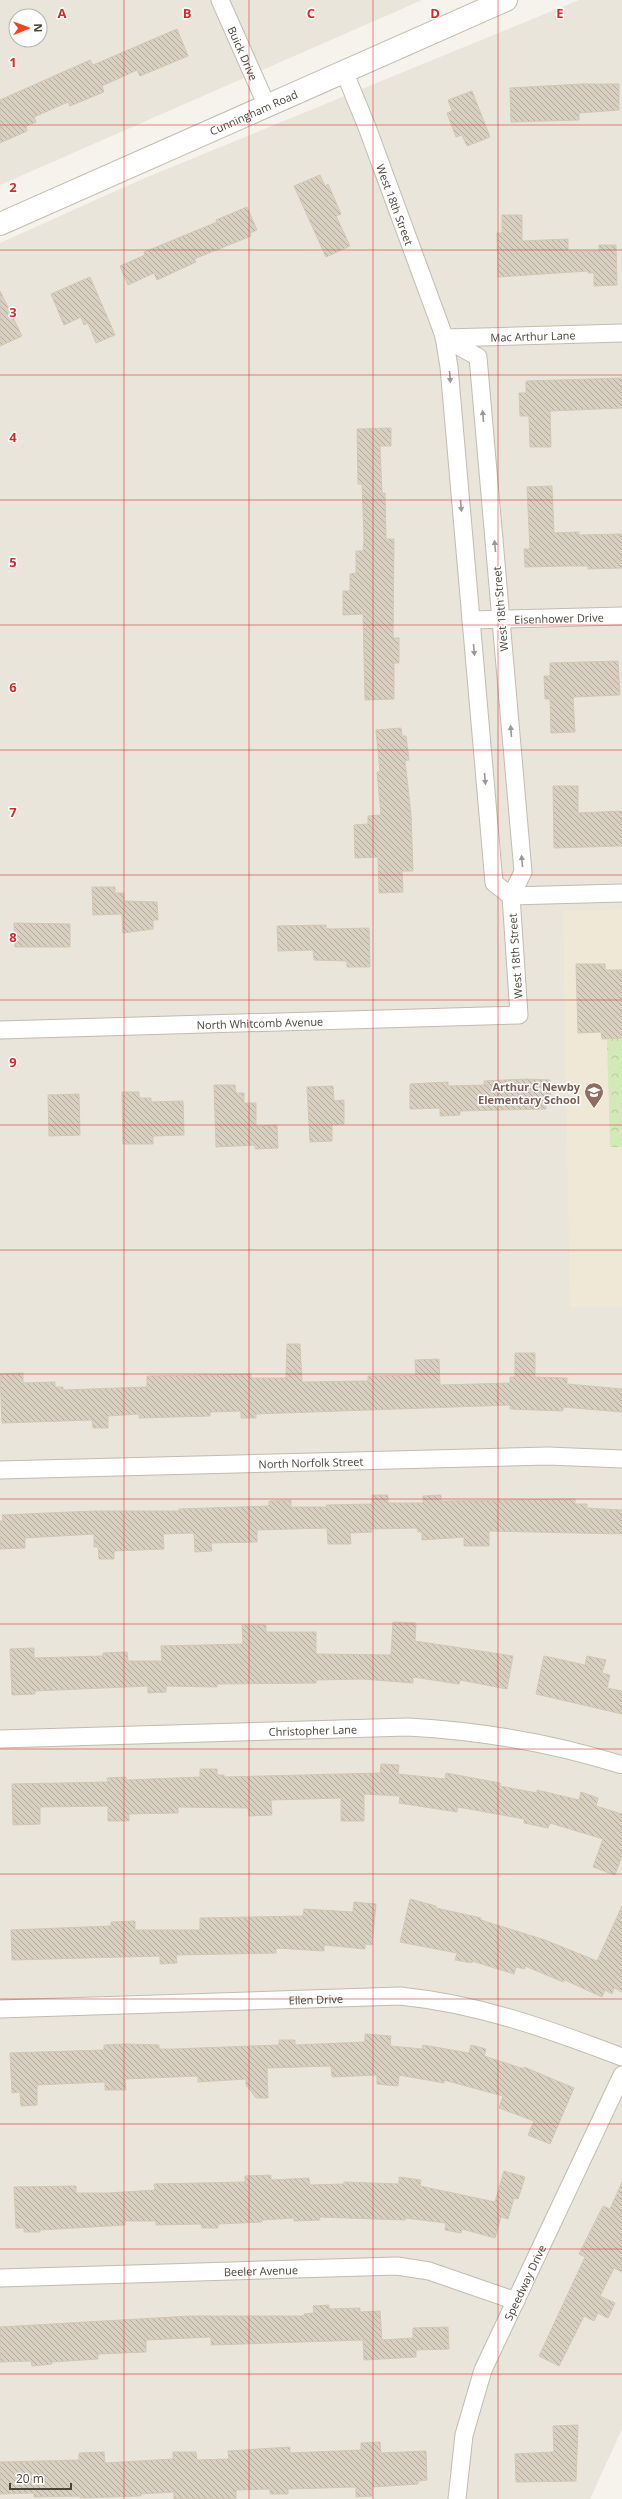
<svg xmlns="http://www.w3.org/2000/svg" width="622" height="2499" font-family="'Open Sans',sans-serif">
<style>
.residential{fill:#eae5da;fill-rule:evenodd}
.education{fill:#efe8d6}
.park{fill:url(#park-crowns)}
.building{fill:url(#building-back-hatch);stroke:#d3c7b4}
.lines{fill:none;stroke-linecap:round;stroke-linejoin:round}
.minor-casing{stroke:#c2bbae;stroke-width:19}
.tertiary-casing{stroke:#c2bbae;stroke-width:24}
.minor{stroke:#fff;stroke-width:17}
.tertiary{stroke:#fff;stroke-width:22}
.oneway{fill:#9c9892}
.grid{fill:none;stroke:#d62828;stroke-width:1;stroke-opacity:0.55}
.labels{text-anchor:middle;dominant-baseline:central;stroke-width:3;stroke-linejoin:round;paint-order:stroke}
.street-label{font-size:11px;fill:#4b4439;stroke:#fff}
.education-label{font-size:11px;font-weight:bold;fill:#785e54;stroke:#fff;text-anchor:end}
.grid-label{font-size:13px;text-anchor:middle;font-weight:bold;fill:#d62828;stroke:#fff;stroke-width:3;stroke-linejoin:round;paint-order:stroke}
</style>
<defs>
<pattern id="park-crowns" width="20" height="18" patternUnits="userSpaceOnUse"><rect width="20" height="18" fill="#d2eab5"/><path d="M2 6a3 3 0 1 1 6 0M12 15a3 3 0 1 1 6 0" fill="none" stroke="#b6ca9c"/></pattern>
<pattern id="building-back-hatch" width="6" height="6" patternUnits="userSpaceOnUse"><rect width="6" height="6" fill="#d8cfc1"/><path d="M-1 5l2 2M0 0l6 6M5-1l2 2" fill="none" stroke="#b1aa9e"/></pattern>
</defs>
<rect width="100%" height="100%" fill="#f6f3ec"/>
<!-- residential -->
<g class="residential">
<path d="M0,0h422l-422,185zM16,16h24v24h-24z"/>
<path d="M579,0h43v2429l-32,70h-590v-2256l140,-63z"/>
</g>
<!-- education -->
<path class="education" d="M622,910v396l-52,1 -7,-396z"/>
<!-- park -->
<path class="park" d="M622,1038v109h-12l-3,-108z"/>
<!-- building -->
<g class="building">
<path d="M177,29l11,27 -48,20 -3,-6 -35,16 2,6 -34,14 -2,-4 -34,15 2,5 -10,4 1,5 -27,12v-43l90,-40 3,5z"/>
<path d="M581,84h38v26l-40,3v7l-68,2 -1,-34z"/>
<path d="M472,91l18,46 -23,9 -5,-11 -6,2 -9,-24 5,-2 -4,-11z"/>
<path d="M320,175l5,11 3,-2 13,30 -5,2 14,30 -24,11 -32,-71z"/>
<path d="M247,207l10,23 -7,3 1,3 -57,23 2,3 -39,18 -3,-7 -26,12 -8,-19 25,-11 -1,-3 73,-30 -1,-2z"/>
<path d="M502,215h20v26l46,-2v12h31v-6h17l1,40 -23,1v-13h-6v-2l-90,6 -1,-44h5z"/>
<path d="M90,277l25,58 -19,8 -8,-20 -4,2 -3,-8 -17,8 -13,-31z"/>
<path d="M0,291l22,45 -22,10z"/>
<path d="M622,378v30l-72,3 1,36h-21l-1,-31h-9l-1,-23h7v-12z"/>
<path d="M391,428v18h-11l2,47h3l1,46h8l-1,99h6v25h-5v36l-29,1 -2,-86 -20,1v-24h7v-17l6,-1v-22h7l1,-12 -2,-55h-4l-1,-55z"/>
<path d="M552,486l2,47 25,-1v3l43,-1v34l-34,1v-3h-22l-41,1 -1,-18h6l-3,-62z"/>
<path d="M618,661l2,34 -47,2 2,35 -24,1 -1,-34h-5l-1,-23h6v-13z"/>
<path d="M401,728l1,8h4l3,24 -4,1 6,53 2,57h-11l1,21 -24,1 -1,-36 -23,1 -1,-33 14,-1v-8l13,-1 -4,-43h3l-4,-42z"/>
<path d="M553,786h25v27l44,-2v35l-68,2z"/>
<path d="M92,887h23v6h9v8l33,1 1,18h-5v9l-30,4 -1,-19 -29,1z"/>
<path d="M14,923l56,1v23h-55z"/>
<path d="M326,925v3l4,1 39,-1 1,39h-23v-6l-33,-1 -1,-10 -35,1 -1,-25z"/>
<path d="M576,964h29v6h17v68l-20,1 -1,-7 -23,1z"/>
<path d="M526,1079l24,1 1,24h-5v5l-86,2v4l-20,1v-8l-30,1v-25l38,-2v4l36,-1v-4z"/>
<path d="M214,1085h21l1,8h8v10h12v23l21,-1 1,23 -23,1v-4l-39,2z"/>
<path d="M333,1086l1,15 10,-1v24l-12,1v16l-22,1 -3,-55z"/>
<path d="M122,1092h17v6h12v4l32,-1 1,34 -31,1v8h-30z"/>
<path d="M79,1094l1,41 -31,1 -1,-41z"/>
<path d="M287,1344h13l2,38 66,-1v-5l48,-1 -1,-15 24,-1 1,26 70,-2v-6h5v-24h20v24l32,1v6l55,5v23l-59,-5v4l-53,-2v-4l-254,9v4h-15v-7l-31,1v4l-71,2v-4l-31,2v12h-15l-1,-8 -90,3 -2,-49 23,-1v10l32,-1v5h8v3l84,-3v-11l104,-2v4h35z"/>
<path d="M372,1495h16v8h35v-7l18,-1v6l134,-2v5h12v4l35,2v24l-133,-3v15h-25v-9l-42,3v-8h-4l-1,-4 -46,1 1,3 -22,1 1,11h-23l-1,-16 -70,2v12l-46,1 1,8 -17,1 -1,-19 -31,1 1,15 -50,2v8h-15l-1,-12h-4v-13l-69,4v10l-25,1v-28h3l-1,-6 91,-4h86v-2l90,-3v-5l22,-1v7h36l-1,-2 46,-1z"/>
<path d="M393,1622l23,1 -1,18 98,15 -6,33 -47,-9 -1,4 -46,-7v6l-50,-4 -47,1v3l-99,1v3l-51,-1v6l-18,1v-7l-113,5v3l-23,1 -2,-46 24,-1v10l69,-2v-3l24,-1 1,9h34l-1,-15 82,-2 -1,-19h24v7h50v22l75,1z"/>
<path d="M544,1656l41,9 2,-9 19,4 -4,13 8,2 -3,13 15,3v23l-86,-20z"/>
<path d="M381,1764l18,1 -1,9 47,5 1,-6 54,10v3l37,7v-3l42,10 2,-8 17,6 -2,8 26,8v42l-7,19 -22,-8 10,-28 -53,-16 -2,5 -24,-5v-4l-66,-12 -1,5 -58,-9 1,-7 -36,-2v27h-23v-23l-70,2 1,15 -23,1 -1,-8 -70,-1v6l-49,1v7h-21v-15l-68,1v17l-27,1 -1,-41 96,-2 -1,-4 19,-1v3l74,-3v-8h17v6h7v2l156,-4z"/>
<path d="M410,1899l26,7v2l45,10v2l64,20 52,21 25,-55v86l-8,-4 -2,6 -7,-4 -3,7 -37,-17 -2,2 -38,-16v3l-9,-2 -2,7 -42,-13v2l-17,-3 2,-7 -57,-11z"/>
<path d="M354,1902l22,2 -4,41 -7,-1v5l-41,-4v6l-48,-3v5l-100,2 1,8 -17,1v-8l-148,4 -1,-30 100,-4v-4l24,-1v9h65v-12l103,-2 1,-7 49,3z"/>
<path d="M365,2034l26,2 -1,10 32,3 1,-4 46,8 2,-8 15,4 -2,7 40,13v-2l50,21 -24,56 -22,-9 6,-14 -35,-13 4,-12 -59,-16v3l-45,-8 -1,11 -21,-2v-9l-45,2 -1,-11 -64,2 1,30h-12l-10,-13v-6l-48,3v-6l-73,3 1,11h-21v-8l-68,3v20l-16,1 -1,-14 -8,1 -2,-40 94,-3v-5l21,-1 34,1v4h14l106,-4v-5h16v5l70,-3z"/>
<path d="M504,2171l21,6 -7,22 -4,-1 -6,21 -7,-2 -6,21 -33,-9 -1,4 -16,-3 1,-7 -41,-5v2l-86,-3 1,3 -26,1v-3l-32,2v2l-44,2v4h-16l-1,-4 -45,1v-4h-31v4l-85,5v2h-16v-4h-8l-2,-41 62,-1v7h32l47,-3 -1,-6 91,-2v-6l26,-1v5l38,-2 1,7 34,-1v-2l55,2v-7l22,3 -1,6 75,16z"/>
<path d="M622,2182v90l-8,-4 -14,28 15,7 -7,15 -10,-5 -4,8 -10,-5 -25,50 -20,-10 46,-99 -6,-3 24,-48 7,3z"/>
<path d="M329,2305v4l31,-1v4l20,-1 2,29 31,-2v-10l35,-1 1,22 -33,1v7l-52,3 -1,-20 -152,5v-8l-65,3v12l-48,2v5l-46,3v2l-20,2 -1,-5 -31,1v-35l190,-11h114v-2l10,-1 -1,-7z"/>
<path d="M578,2425l-2,56 -60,1 -1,-28 39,-2 -1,-26z"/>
<path d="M380,2442l1,11 45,-2 1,29 -9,1v3l-46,3v9l-16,1v-10l-68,2v5h-18v-5l-34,1v9h-62v-7l-33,2v2l-61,2v-2l-46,1v-4l-34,1v-32l79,-2v-7l25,-1 1,11 68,-4v-7h23l1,8 32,-1 -1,-8 62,-4v6l71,-3v-7z"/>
</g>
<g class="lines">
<defs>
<g id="minor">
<path id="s1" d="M220,0l47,106"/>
<path id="s2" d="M344,71l23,56 77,209 5,31 45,516 17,13"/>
<path id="s3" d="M445,338l177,-5"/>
<path id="s4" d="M471,620l151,-4"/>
<path d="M511,896l111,-3"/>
<path id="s5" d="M0,1030l519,-15 -8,-119 12,-24 -45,-515 -34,-19"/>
<path id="s6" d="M0,1470l548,-14 74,3"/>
<path id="s7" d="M0,1739l408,-12c73,4 144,16 214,38"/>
<path id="s8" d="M0,2009l400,-13c79,8 148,33 222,61"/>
<path id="s9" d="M0,2278l397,-12 32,5 87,30"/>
<path id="s10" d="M457,2499l7,-64 19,-65 139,-295"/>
</g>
<g id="tertiary">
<path id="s11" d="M0,224l506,-224"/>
</g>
</defs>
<!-- minor casing -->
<use href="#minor" class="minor-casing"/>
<!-- tertiary casing -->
<use href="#tertiary" class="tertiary-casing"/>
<!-- minor -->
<use href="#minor" class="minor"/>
<!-- tertiary -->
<use href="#tertiary" class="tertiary"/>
</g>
<!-- one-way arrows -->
<defs><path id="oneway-solid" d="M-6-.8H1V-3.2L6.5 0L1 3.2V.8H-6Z"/></defs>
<g class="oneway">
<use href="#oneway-solid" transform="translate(450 377) rotate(85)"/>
<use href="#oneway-solid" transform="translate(483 416) rotate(-95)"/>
<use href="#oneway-solid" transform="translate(461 506) rotate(85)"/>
<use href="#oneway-solid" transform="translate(495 546) rotate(-95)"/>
<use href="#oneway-solid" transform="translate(474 650) rotate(85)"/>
<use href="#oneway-solid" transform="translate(511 731) rotate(-95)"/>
<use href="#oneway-solid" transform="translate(485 779) rotate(85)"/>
<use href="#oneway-solid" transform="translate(522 861) rotate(-95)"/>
</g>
<!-- grid -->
<path class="grid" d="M124,0v2499M249,0v2499M373,0v2499M498,0v2499M0,125h622M0,250h622M0,375h622M0,500h622M0,625h622M0,750h622M0,875h622M0,1000h622M0,1125h622M0,1250h622M0,1374h622M0,1499h622M0,1624h622M0,1749h622M0,1874h622M0,1999h622M0,2124h622M0,2249h622M0,2374h622"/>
<!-- icons -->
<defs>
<symbol id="school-pin" viewBox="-11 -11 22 30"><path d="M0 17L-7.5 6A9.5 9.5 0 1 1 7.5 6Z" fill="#8d6e63" stroke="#fff"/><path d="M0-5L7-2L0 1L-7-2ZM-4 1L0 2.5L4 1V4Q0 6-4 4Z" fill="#fff"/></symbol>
</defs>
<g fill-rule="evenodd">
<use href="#school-pin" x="583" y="1081" width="22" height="30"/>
</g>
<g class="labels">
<!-- street labels -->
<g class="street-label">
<text stroke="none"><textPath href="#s1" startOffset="58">Buick Drive</textPath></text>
<text stroke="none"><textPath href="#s11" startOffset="277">Cunningham Road</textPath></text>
<text stroke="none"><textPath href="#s2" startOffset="143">West 18th Street</textPath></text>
<text stroke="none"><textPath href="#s3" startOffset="88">Mac Arthur Lane</textPath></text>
<text transform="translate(500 609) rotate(-95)">West 18th Street</text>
<text stroke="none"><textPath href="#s4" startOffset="88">Eisenhower Drive</textPath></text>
<text transform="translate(515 956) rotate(-94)">West 18th Street</text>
<text stroke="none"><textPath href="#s5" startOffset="260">North Whitcomb Avenue</textPath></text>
<text stroke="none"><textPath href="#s6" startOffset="311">North Norfolk Street</textPath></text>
<text stroke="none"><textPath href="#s7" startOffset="313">Christopher Lane</textPath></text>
<text stroke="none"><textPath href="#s8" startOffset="316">Ellen Drive</textPath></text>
<text stroke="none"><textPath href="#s9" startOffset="261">Beeler Avenue</textPath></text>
<text stroke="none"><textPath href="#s10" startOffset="229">Speedway Drive</textPath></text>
</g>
<!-- education labels -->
<g class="education-label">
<text x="580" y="1086">Arthur C Newby<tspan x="580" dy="13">Elementary School</tspan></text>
</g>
</g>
<g class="grid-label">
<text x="62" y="18">A</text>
<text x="187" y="18">B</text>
<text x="311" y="18">C</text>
<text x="435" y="18">D</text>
<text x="560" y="18">E</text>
<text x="13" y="67">1</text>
<text x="13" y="192">2</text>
<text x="13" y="317">3</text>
<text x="13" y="442">4</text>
<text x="13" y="567">5</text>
<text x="13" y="692">6</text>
<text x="13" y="817">7</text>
<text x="13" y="942">8</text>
<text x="13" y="1067">9</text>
</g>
<!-- north arrow -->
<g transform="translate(28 28) rotate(89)"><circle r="19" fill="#ffffff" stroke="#b7b4b0"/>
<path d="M0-3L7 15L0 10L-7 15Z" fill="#fc3f1d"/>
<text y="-6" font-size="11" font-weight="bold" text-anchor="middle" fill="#4b4439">N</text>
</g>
<!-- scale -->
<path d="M10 2483v6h61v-6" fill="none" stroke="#4b4439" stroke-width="2"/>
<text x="16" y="2483" font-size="12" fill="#4b4439" stroke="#ffffff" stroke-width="3" paint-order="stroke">20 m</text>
</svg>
